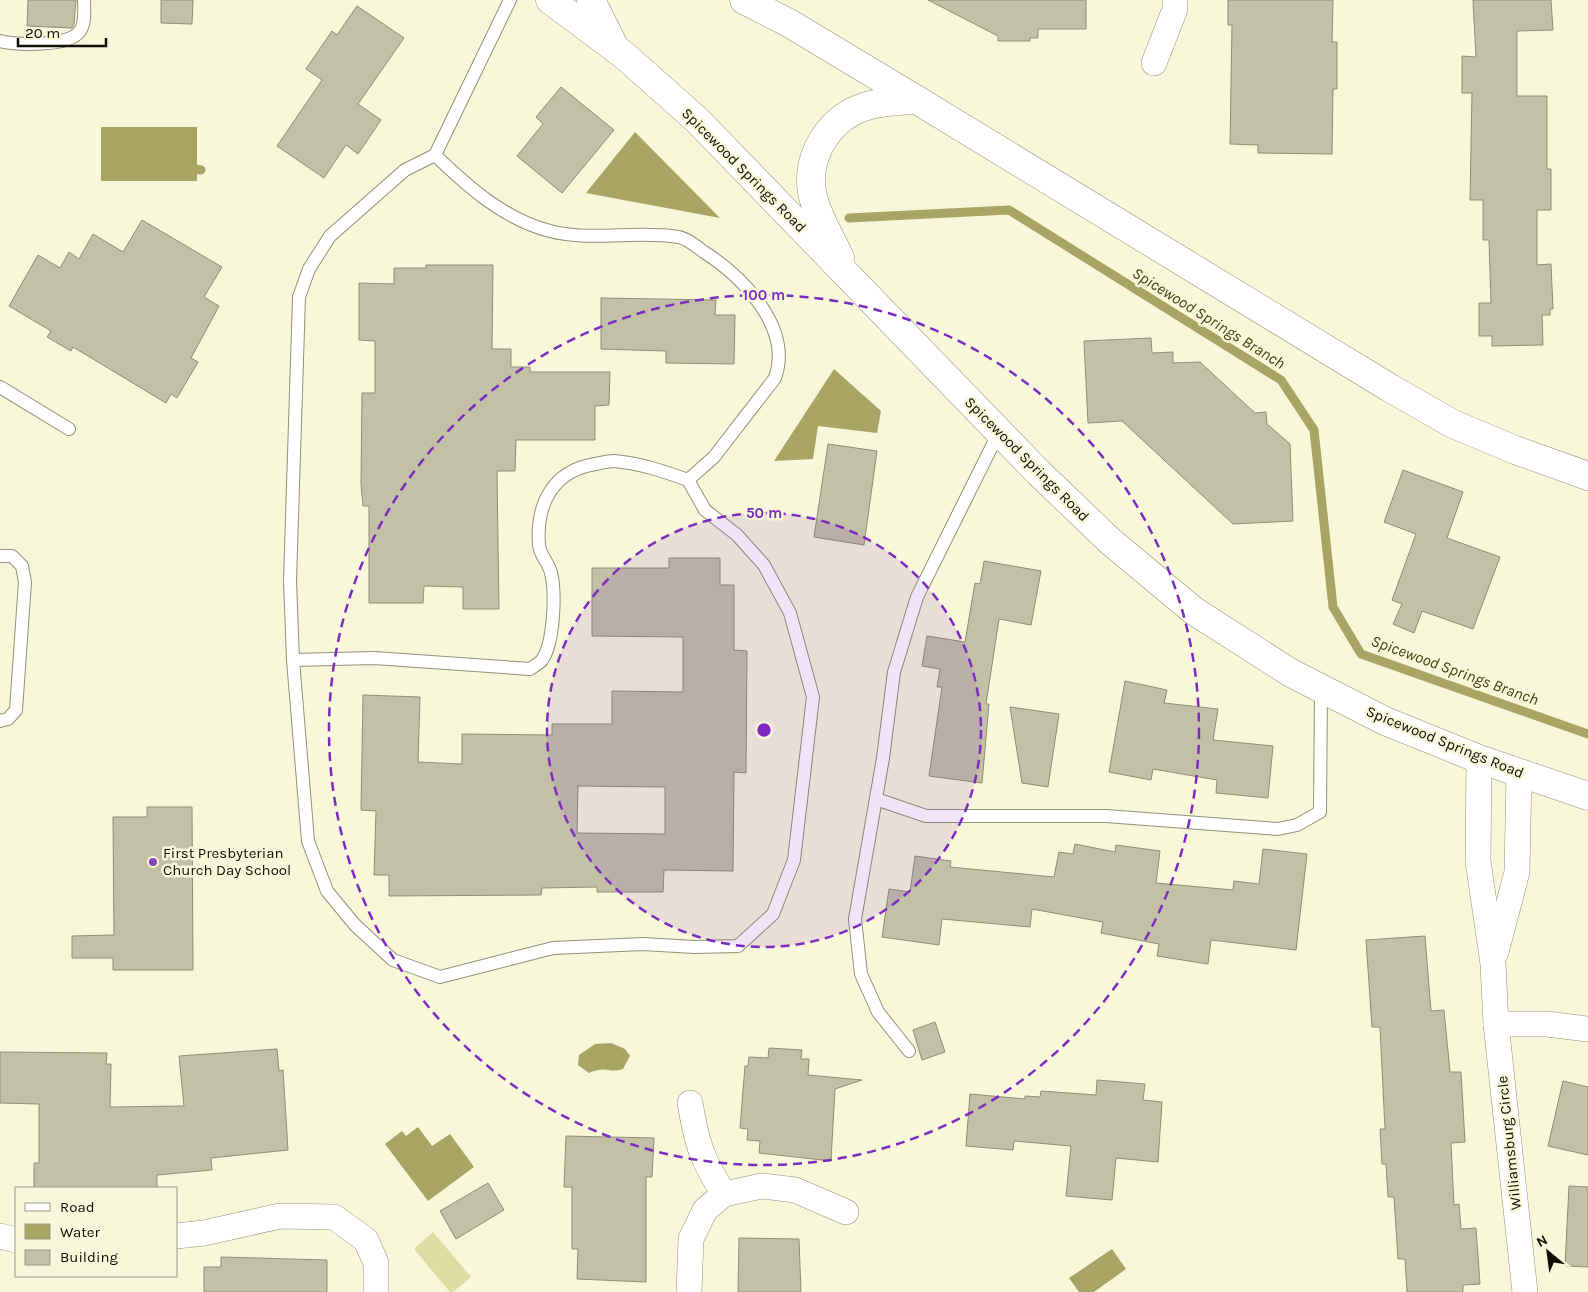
<svg xmlns="http://www.w3.org/2000/svg" width="1588" height="1292" font-family="Karla,sans-serif">
<style>
.green{fill:#dedca3}
.water{fill:#a7a464}
.lines{fill:none;stroke-linecap:round;stroke-linejoin:round}
.stream{stroke:#a7a464;stroke-width:9}
.building{fill:#c2c1a6;stroke:#8f8e74;fill-rule:evenodd}
.lane-casing{stroke:#929177;stroke-width:14}
.street-casing{stroke:#929177;stroke-width:26}
.secondary-casing{stroke:#929177;stroke-width:29}
.lane{stroke:#fff;stroke-width:12}
.street{stroke:#fff;stroke-width:25}
.secondary{stroke:#fff;stroke-width:28}
.ring{fill:none;stroke:#7b2cbf;stroke-width:2.5;stroke-dasharray:9 6}
.poi-dot{fill:#8244ba;stroke:#f8f7da;stroke-width:2}
.labels{text-anchor:middle;dominant-baseline:central;stroke-width:5;stroke-linejoin:round;paint-order:stroke}
.street-label{font-size:15px;fill:#0f0e05;stroke:#f8f7da}
.poi-label{font-size:15px;fill:#0f0e05;stroke:#f8f7da;text-anchor:start}
.water-label{font-size:16px;font-style:italic;fill:#45420f;stroke:#f8f7da}
.centre{fill:#7b2cbf;stroke:#f8f7da;stroke-width:2.5}
.ring-label{font-size:15px;text-anchor:middle;font-weight:bold;fill:#7b2cbf;stroke:#f8f7da;stroke-width:5;stroke-linejoin:round;paint-order:stroke}
</style>
<rect width="100%" height="100%" fill="#f8f7da"/>
<!-- green -->
<path class="green" d="M433,1232l38,45 -18,15h-3l-36,-43z"/>
<!-- water -->
<g class="water">
<rect x="101" y="127" width="96" height="54"/>
<path d="M635,132l85,86 -134,-25z"/>
<path d="M834,369l47,42 -4,22 -59,-7 -5,33 -39,2z"/>
<path d="M611,1043l14,6 5,7 -7,13c-15,5 -15,-4 -34,4l-11,-8 1,-10 16,-11z"/>
<path d="M418,1127l14,19 18,-12 24,33 -46,34 -43,-57 17,-13 4,5z"/>
<path d="M1112,1249l14,20 -32,23h-15l-10,-14z"/>
</g>
<g class="lines">
<!-- stream -->
<g class="stream">
<path d="M185,168l16,2"/>
<path d="M849,218l160,-8 272,170 33,50 19,177 28,47 227,80"/>
</g>
</g>
<!-- building -->
<g class="building">
<path d="M28,0h48l-2,24 -2,4 -45,-2z"/>
<path d="M161,0h32l-1,24 -31,-1z"/>
<path d="M928,0h158v29h-48v9h-8v3h-32v-5z"/>
<path d="M1228,0h105l-1,42h5v47h-4l-1,65 -74,-1v-8l-28,-1 2,-119h-4z"/>
<path d="M1473,0h78l2,30 -36,1v65h30v73h4v41h-14v55l14,-1 2,45h-3v6h-8l1,30 -51,1v-10h-13v-33h12l-2,-63h-6v-40h-13l2,-107h-10v-37l14,1z"/>
<path d="M357,6l47,32 -46,66 23,16 -23,34 -12,-9 -22,33 -47,-32 45,-66 -16,-11 26,-38 5,4z"/>
<path d="M561,87l53,43 -52,63 -45,-37 26,-32 -7,-7z"/>
<path d="M142,220l80,47 -18,30 15,9 -28,52 7,4 -21,36 -6,-4 -5,9 -93,-56 -2,4 -24,-14 4,-6 -42,-25 29,-51 22,13 9,-16 10,7 14,-25 30,18z"/>
<path d="M426,265h67l-1,84h19v18h19v5h80l-1,33 -14,1v34h-79l-1,31h-18l2,138h-36v-22l-39,-1 -1,17h-54v-97h-6l-2,-22 1,-91h13v-52l-16,-1v-57l35,1v-16h32z"/>
<path d="M601,298l115,2 -1,15h20l-1,49 -68,-1v-12l-65,-2z"/>
<path d="M1151,338l1,15 21,-1v11l27,-1 55,51 11,-1 1,12 23,20 3,77 -60,3 -111,-103 -34,2 -4,-82z"/>
<path d="M828,444l49,7 -13,94 -50,-8z"/>
<path d="M1403,470l60,22 -16,46 53,19 -27,72 -51,-18 -8,22 -21,-9 9,-20 -10,-4 24,-66 -32,-12z"/>
<path d="M669,558h51v27h14v65l13,1 -1,122 -12,-1 -1,99 -69,-1 -1,22h-66v-5l-55,1 -1,7 -152,1v-21h-15l2,-64 -15,-1 2,-115 57,2 -2,65 44,2v-30l90,1v-11h60v-33l71,1v-55l-91,-1v-68h77zM578,786l87,1v47l-88,-1z"/>
<path d="M984,561l57,10 -10,54 -32,-6 -13,85h3l-7,79 -53,-7 13,-89h-5l3,-18 -18,-3 5,-30 38,6 10,-59 5,1z"/>
<path d="M1125,681l42,9 -3,13 54,6 -5,31 60,6 -5,52 -52,-5 1,-13 -64,-11 -2,11 -42,-8z"/>
<path d="M1010,707l49,7 -11,73 -26,-4z"/>
<path d="M147,807h45l1,163h-80v-12h-41v-22l42,-1 -1,-118h34z"/>
<path d="M1075,844l40,8 1,-7 44,6 -4,32 77,7 1,-9 25,3 4,-35 44,5 -11,96 -85,-10 -3,24 -51,-8 2,-12 -58,-11 2,-11 -71,-13 -2,18 -88,-8 -3,26 -57,-8 7,-48 21,3 5,-36 36,5 -1,6 104,10 5,-25 14,2z"/>
<path d="M1425,936l6,75 13,-1 6,62h11l4,70 -14,1 3,62 5,-1 2,25 15,-1 4,56 -17,1v7h-56l-2,-33h-7l-4,-62h-6l-2,-33h-4l-2,-35h5l-5,-102h-8l-6,-87z"/>
<path d="M935,1022l10,30 -23,8 -9,-30z"/>
<path d="M769,1048l33,2 -1,9h8l-1,16 54,5 -27,9 -4,72 -72,-8 1,-12 -13,-1 1,-11 -8,-1 5,-62h3l1,-9 19,1z"/>
<path d="M277,1049l2,22 4,-1 5,80 -77,8 1,12 -55,5v13h-123v-25h5v-59l-39,-1v-51l107,1 -1,11h5l-1,43 74,-1 -5,-50z"/>
<path d="M1097,1080l48,4 -2,16 19,2 -4,60 -42,-4 -4,42 -46,-4 5,-50 -57,-5 -1,9 -47,-4 4,-52 55,5v-3l15,1 1,-6 55,4z"/>
<path d="M1563,1081l25,6v68l-40,-9z"/>
<path d="M566,1136l88,2 -2,39h-6v105l-69,-3 1,-30h-6v-62h-8z"/>
<path d="M488,1183l16,27 -48,29 -16,-28z"/>
<path d="M1569,1186l19,1v80l-23,-1z"/>
<path d="M739,1238l60,1 2,53h-63z"/>
<path d="M221,1257l106,3v32h-123v-25h17z"/>
</g>
<g class="lines">
<defs>
<g id="lane">
<path d="M0,41c17,4 69,6 80,-10 6,-9 4,-21 4,-31"/>
<path d="M435,155c32,31 70,65 115,76 42,11 86,-1 128,6 9,1 19,10 26,15 39,25 89,76 71,126l-61,79 -26,23c-25,-9 -49,-17 -74,-19 -7,0 -13,2 -19,3 -43,7 -59,41 -56,81 1,11 10,18 12,28 5,20 3,70 -9,87 -2,3 -8,6 -12,9l-156,-11 -81,2 -3,-79 9,-284 10,-28 21,-33 75,-66 30,-15 75,-155"/>
<path d="M0,387l69,42"/>
<path d="M0,556h12l10,10 3,16 -9,128 -8,9 -8,2"/>
<path d="M293,660l15,181 19,50 28,34 38,35 47,17 113,-29 90,-4 51,3 44,-1 35,-32 21,-54 19,-163 -23,-84 -26,-48 -27,-30 -32,-25 -17,-30"/>
<path d="M876,799l50,17h180l172,13 19,-4 23,-13 1,-124"/>
<path d="M909,1051l-31,-39 -17,-38 -6,-55 28,-161 11,-86 23,-75 82,-165"/>
</g>
<g id="street">
<path d="M1154,63l21,-54v-9"/>
<path d="M1479,759l-1,102 15,103 3,60 29,268"/>
<path d="M1496,952l21,-80 2,-100"/>
<path d="M1496,1024h51l41,5"/>
<path d="M690,1103c7,41 12,57 34,91"/>
<path d="M0,1236l16,4"/>
<path d="M176,1236l28,-3 76,-17 54,1 32,23 10,23v29"/>
<path d="M689,1292l2,-53 14,-29 19,-16 38,-8 33,4 51,22"/>
</g>
<g id="secondary">
<path d="M550,0l75,56 72,64 342,353 71,68 84,70 97,62 94,48 94,38 109,37"/>
<path d="M591,0l22,44"/>
<path d="M744,0l45,23 128,77 473,288 63,36 62,26 73,26"/>
<path d="M840,258c-10,-23 -28,-49 -29,-75 -1,-33 21,-66 53,-76 17,-6 35,-6 53,-7"/>
</g>
</defs>
<!-- lane casing -->
<use href="#lane" class="lane-casing"/>
<!-- street casing -->
<use href="#street" class="street-casing"/>
<!-- secondary casing -->
<use href="#secondary" class="secondary-casing"/>
<!-- lane -->
<use href="#lane" class="lane"/>
<!-- street -->
<use href="#street" class="street"/>
<!-- secondary -->
<use href="#secondary" class="secondary"/>
</g>
<!-- distance rings -->
<circle cx="764" cy="730" r="217" fill="#7b2cbf" fill-opacity=".12"/>
<g class="ring">
<circle cx="764" cy="730" r="217"/>
<circle cx="764" cy="730" r="435"/>
</g>
<!-- markers -->
<circle class="poi-dot" cx="153" cy="862" r="5"/>
<g class="labels">
<!-- street labels -->
<g class="street-label">
<text transform="translate(744 170) rotate(45)">Spicewood Springs Road</text>
<text transform="translate(1027 459) rotate(45)">Spicewood Springs Road</text>
<text transform="translate(1445 742) rotate(22)">Spicewood Springs Road</text>
<text transform="translate(1509 1143) rotate(-96)">Williamsburg Circle</text>
</g>
<!-- poi labels -->
<g class="poi-label">
<text x="163" y="853">First Presbyterian<tspan x="163" dy="17">Church Day School</tspan></text>
</g>
<!-- water labels -->
<g class="water-label">
<text transform="translate(1209 318) rotate(32)">Spicewood Springs Branch</text>
<text transform="translate(1455 670) rotate(20)">Spicewood Springs Branch</text>
</g>
</g>
<circle cx="764" cy="730" r="8" class="centre"/>
<g class="ring-label">
<text x="764" y="300">100 m</text>
<text x="764" y="518">50 m</text>
</g>
<!-- legend -->
<rect x="15" y="1187" width="162" height="90" fill="#f8f7da" stroke="#9b9a85"/>
<rect x="25" y="1203" width="25" height="8" fill="#ffffff" stroke="#9b9a85"/>
<text x="60" y="1212" font-size="15" fill="#0f0e05">Road</text>
<rect x="25" y="1224" width="25" height="15" fill="#a7a464" stroke="#9b9a85"/>
<text x="60" y="1237" font-size="15" fill="#0f0e05">Water</text>
<rect x="25" y="1250" width="25" height="15" fill="#c2c1a6" stroke="#9b9a85"/>
<text x="60" y="1262" font-size="15" fill="#0f0e05">Building</text>
<!-- north arrow -->
<g transform="translate(1548 1252) rotate(331)" stroke="#f8f7da" stroke-width="4" paint-order="stroke">
<path d="M0-4L9 19L0 12L-9 19Z" fill="#0f0e05"/>
<text y="-8" font-size="14" font-weight="bold" text-anchor="middle" fill="#0f0e05">N</text>
</g>
<!-- scale -->
<path d="M18 38v8h88v-8" fill="none" stroke="#0f0e05" stroke-width="2.5"/>
<text x="25" y="38" font-size="15" fill="#0f0e05" stroke="#f8f7da" stroke-width="4" paint-order="stroke">20 m</text>
</svg>
